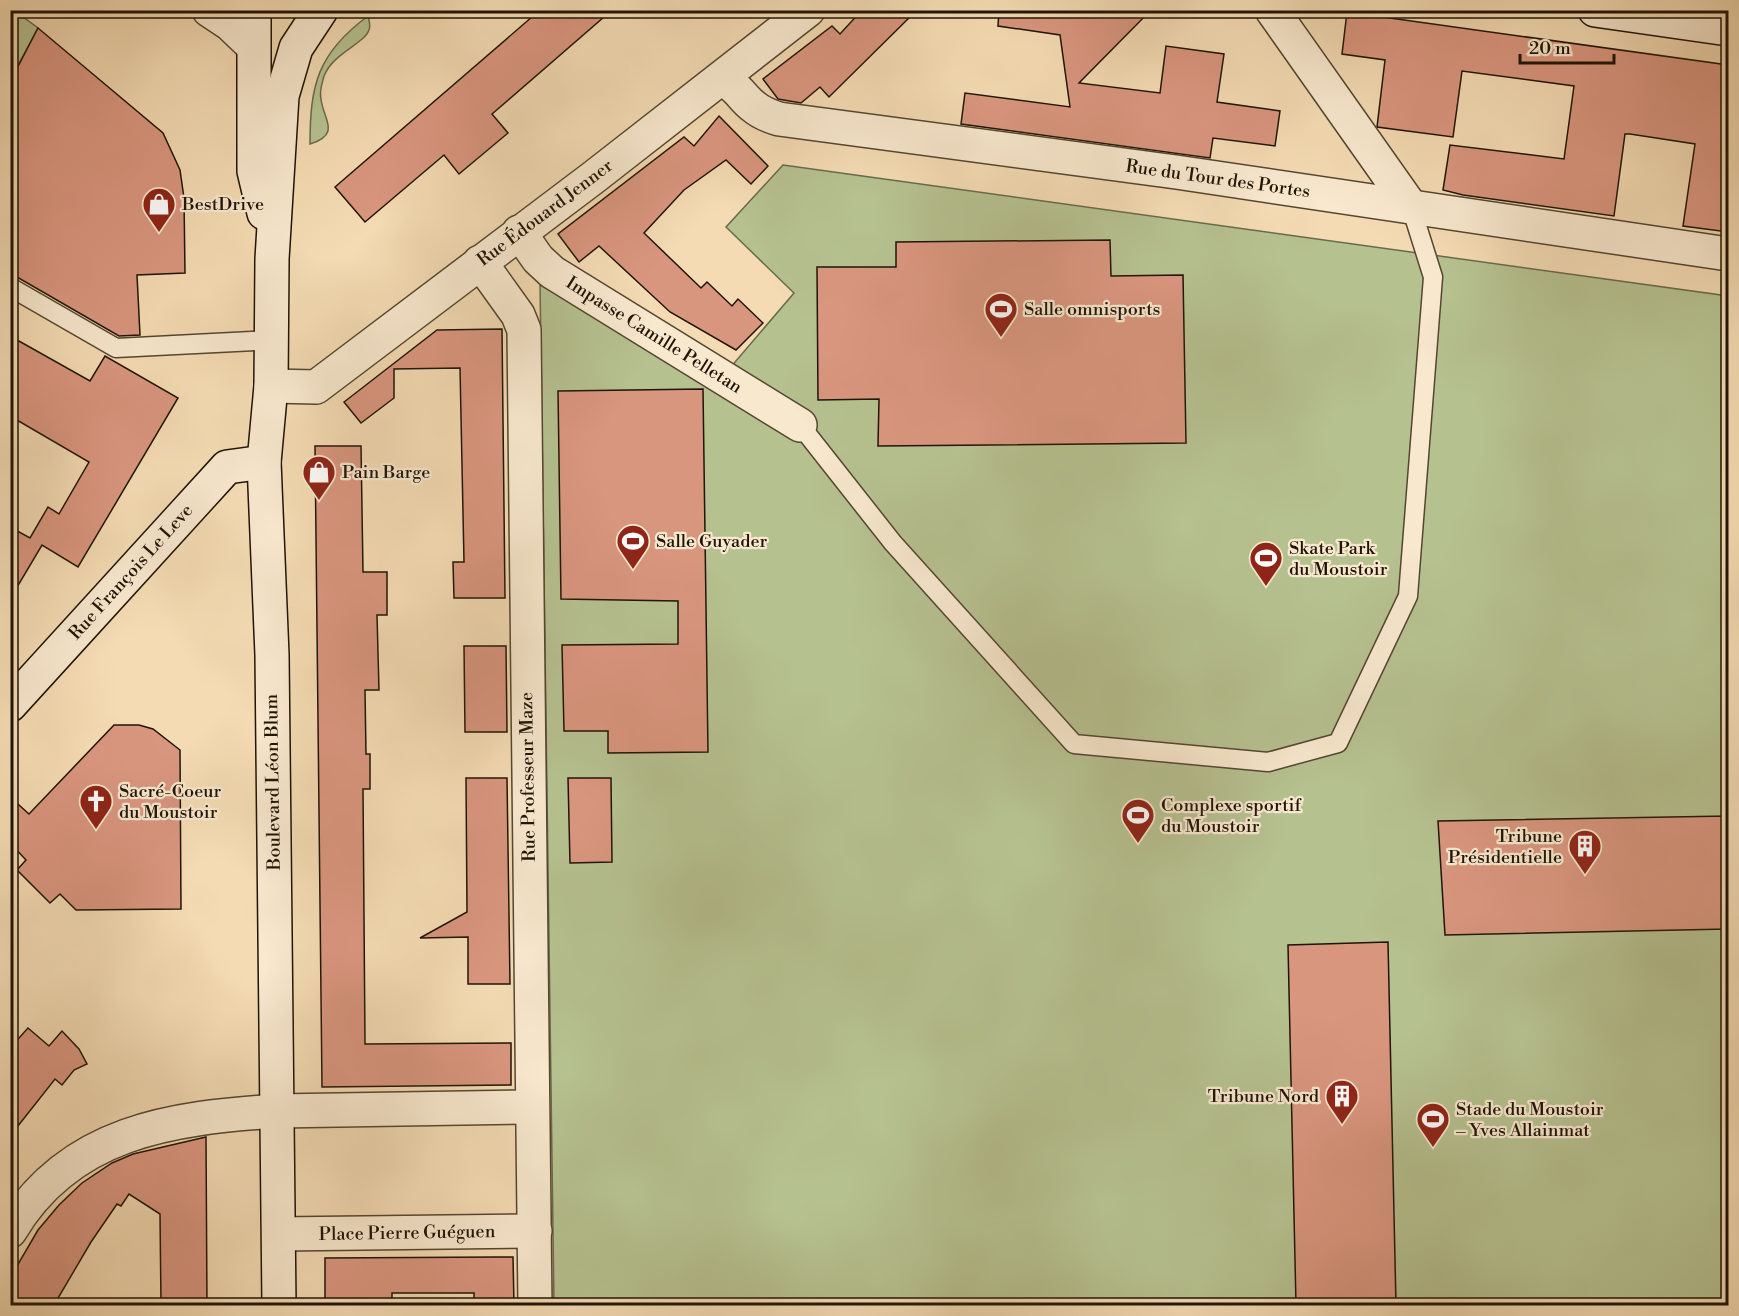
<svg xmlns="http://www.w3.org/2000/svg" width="1739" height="1316" font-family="'Libre Bodoni',serif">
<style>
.green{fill:#b6c190;stroke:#6a6a4b;stroke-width:1.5}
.building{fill:#d9967f;stroke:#1f1406;stroke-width:1.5}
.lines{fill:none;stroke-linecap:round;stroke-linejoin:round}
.lane-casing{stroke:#544631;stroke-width:21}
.street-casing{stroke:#544631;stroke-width:36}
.secondary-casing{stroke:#1f1406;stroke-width:36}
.lane{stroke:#f8e8ce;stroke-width:18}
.street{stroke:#f8e8ce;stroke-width:33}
.secondary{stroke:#f8e8ce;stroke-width:33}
.labels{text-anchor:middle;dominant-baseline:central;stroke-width:4.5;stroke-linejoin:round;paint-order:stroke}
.street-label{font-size:18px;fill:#1f1406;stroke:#f8e8ce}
.poi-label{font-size:18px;fill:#1f1406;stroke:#f8e8ce;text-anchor:start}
</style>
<rect width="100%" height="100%" fill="#f4dbb3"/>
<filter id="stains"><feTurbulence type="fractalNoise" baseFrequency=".00333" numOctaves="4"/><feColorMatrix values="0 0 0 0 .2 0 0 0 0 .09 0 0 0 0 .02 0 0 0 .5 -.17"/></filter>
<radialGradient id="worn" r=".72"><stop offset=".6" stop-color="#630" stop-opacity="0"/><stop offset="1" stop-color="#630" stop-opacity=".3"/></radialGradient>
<!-- green -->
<g class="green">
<path d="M11,10l4,1 23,17 -27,50z"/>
<path d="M368,16c1,5 3,9 1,14 -5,14 -36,23 -45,46 -2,8 -5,15 -3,23 2,20 21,35 -11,45 0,-60 8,-91 58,-128z"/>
<path d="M783,165l945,131v1009h-1174l-14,-1022 178,99 76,-89 -68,-66z"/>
</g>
<!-- building -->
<g class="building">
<path d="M540,10h72l-120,104 16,19 -49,41 -15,-19 -79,67 -30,-35z"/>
<path d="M862,10h55l-88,87 -9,-10 -19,16 -23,-4 -15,-20 69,-53 8,8z"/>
<path d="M999,10h152l-72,73 81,10 6,-47 58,8 -7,48 63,9 -5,35 -62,-8 -3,20 -249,-34 4,-31 105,14 -10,-72 -62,-9z"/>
<path d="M1347,12l381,53v167l-45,-6 12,-82 -65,-10h-5l-11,82 -151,-21 -20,-5 7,-45 114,14 10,-73 -112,-15 -9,66 -76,-10 8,-67 -43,-6z"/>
<path d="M38,28l125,105 17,37 4,28 1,75 -48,2 3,60 -21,1 -109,-63v-191z"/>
<path d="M719,116l49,50 -17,18 -25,-24 -42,30 -40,43 57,55 6,-6 25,24 6,-7 25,24 -27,27 -66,-38 -71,-66 -20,16 -21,-28 126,-97 10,9z"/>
<path d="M1110,240l1,36 72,-1 3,168 -308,3 1,-47 -61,1 -1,-133h79v-25z"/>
<path d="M502,329l3,269h-51l-1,-36h11l-4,-194 -66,1v29l-33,25 -17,-21 93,-72z"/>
<path d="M10,336l80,45 15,-25 73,42 -100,169 -36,-22 -32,54v-72l20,11 18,-31 11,7 30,-52 -79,-46z"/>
<path d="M703,389l5,363 -100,1v-22h-44l-2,-86 116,-1v-43l-117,-2 -3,-208z"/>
<path d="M315,446h46l2,126h24v43h-10l2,75h-14l1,64h4v35h-7l2,255 146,-1v42l-189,2z"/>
<path d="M464,646h42l1,86h-42z"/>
<path d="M114,725h25l14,4 27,21 1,159 -105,1 -16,-16 -10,9 -33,-33 9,-10 -16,-17v-46l19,17z"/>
<path d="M466,778h41l3,206h-42v-47l-48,1 47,-26z"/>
<path d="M568,778h43l1,84 -42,1z"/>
<path d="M1728,816v113l-283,6 -7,-114z"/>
<path d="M1388,942l8,363h-100l-8,-360z"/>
<path d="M28,1028l21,18 13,-15 17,18 8,15 -13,6 -12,15 -7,-6 -45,57v-88z"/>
<path d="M206,1137l1,168h-46l-1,-91 -31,-20 -8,12 -4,-2 -26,38 -37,63h-44v-27l28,-48 21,-25 23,-22 30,-20 21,-9z"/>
<path d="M497,1257h16l1,48h-40v-12h-82v12h-67v-47z"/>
</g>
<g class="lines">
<defs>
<g id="lane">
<path d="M10,287l106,61 157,-8"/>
<path d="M800,425l93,118 181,201 194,18 70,-19 70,-147 25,-319 -22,-70"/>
</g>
<g id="street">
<path d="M209,10l21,14 23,22"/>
<path d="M1272,10l139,197"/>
<path d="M720,80c16,3 21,17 33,26 8,7 16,10 26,13l397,53 552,82"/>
<path d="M519,232l19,27 14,13 248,153"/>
<path d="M480,262l38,53 6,15 11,976"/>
<path d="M271,386l45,1 278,-210 214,-167"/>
<path d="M10,1231c59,-100 162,-113 267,-120l254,-4"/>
<path d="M279,1234l256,-3"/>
</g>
<g id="secondary">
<path d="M254,10v161l10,42"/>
<path d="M1595,10l133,19"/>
<path d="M10,705l217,-238 37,-5"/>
<path d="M279,1306l-7,-651 -8,-193 7,-76 1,-127 10,-163 14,-48 25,-38"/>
</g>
</defs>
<!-- lane casing -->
<use href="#lane" class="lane-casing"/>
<!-- street casing -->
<use href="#street" class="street-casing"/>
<!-- secondary casing -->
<use href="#secondary" class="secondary-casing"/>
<!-- lane -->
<use href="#lane" class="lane"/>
<!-- street -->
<use href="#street" class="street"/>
<!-- secondary -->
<use href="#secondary" class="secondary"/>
</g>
<!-- icons -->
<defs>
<symbol id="shop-pin" viewBox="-11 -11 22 30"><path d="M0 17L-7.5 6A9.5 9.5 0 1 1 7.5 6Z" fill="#8f2418" stroke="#f8e8ce"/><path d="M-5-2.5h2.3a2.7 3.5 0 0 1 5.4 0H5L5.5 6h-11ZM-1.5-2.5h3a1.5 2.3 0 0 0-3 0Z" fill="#fff"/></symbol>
<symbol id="stadium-pin" viewBox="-11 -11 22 30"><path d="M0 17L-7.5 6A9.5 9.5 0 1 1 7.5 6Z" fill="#8f2418" stroke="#f8e8ce"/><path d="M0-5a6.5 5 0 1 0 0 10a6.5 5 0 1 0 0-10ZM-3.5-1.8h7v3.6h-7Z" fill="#fff"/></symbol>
<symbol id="church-pin" viewBox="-11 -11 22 30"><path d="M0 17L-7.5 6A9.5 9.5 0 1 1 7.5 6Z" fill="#8f2418" stroke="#f8e8ce"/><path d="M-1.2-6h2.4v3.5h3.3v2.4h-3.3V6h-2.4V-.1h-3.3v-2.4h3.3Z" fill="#fff"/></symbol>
<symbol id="building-pin" viewBox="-11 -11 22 30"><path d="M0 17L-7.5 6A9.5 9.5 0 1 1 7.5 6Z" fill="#8f2418" stroke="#f8e8ce"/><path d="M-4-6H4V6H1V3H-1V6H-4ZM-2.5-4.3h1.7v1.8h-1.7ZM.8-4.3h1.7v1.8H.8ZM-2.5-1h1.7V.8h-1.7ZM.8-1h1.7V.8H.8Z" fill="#fff"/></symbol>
</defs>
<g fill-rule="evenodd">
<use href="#shop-pin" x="140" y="185" width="38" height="52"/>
<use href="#stadium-pin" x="982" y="290" width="38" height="52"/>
<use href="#shop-pin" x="300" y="453" width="38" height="52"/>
<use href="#stadium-pin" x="614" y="522" width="38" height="52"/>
<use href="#stadium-pin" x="1247" y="539" width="38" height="52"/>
<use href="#church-pin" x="77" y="782" width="38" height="52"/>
<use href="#stadium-pin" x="1119" y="796" width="38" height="52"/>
<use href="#building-pin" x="1566" y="827" width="38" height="52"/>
<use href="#building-pin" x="1323" y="1077" width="38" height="52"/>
<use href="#stadium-pin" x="1414" y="1100" width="38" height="52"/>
</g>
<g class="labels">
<!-- street labels -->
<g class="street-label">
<text transform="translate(1218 179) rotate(8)">Rue du Tour des Portes</text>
<text transform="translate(545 213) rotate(-37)">Rue Édouard Jenner</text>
<text transform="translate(654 335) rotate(32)">Impasse Camille Pelletan</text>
<text transform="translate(131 572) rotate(-48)">Rue François Le Leve</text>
<text transform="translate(528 777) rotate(-91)">Rue Professeur Maze</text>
<text transform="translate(273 782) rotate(-91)">Boulevard Léon Blum</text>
<text transform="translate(407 1233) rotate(-1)">Place Pierre Guéguen</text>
</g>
<!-- poi labels -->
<g class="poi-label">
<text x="182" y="204">BestDrive</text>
<text x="1024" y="309">Salle omnisports</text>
<text x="342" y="472">Pain Barge</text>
<text x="656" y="541">Salle Guyader</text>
<text x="1289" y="548">Skate Park<tspan x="1289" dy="21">du Moustoir</tspan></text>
<text x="119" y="791">Sacré-Coeur<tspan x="119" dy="21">du Moustoir</tspan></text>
<text x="1161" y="805">Complexe sportif<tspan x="1161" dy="21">du Moustoir</tspan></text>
<text x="1562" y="836" text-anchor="end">Tribune<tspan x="1562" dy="21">Présidentielle</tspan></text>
<text x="1319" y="1096" text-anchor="end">Tribune Nord</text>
<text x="1456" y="1109">Stade du Moustoir<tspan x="1456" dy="21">– Yves Allainmat</tspan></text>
</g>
</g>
<!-- margin -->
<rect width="1739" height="1316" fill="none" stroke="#f4dbb3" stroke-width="36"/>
<rect x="12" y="12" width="1715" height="1292" fill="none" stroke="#1f1406" stroke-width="3"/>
<rect x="18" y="18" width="1703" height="1280" fill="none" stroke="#1f1406" stroke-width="1.5"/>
<!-- scale -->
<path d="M1520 54v9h94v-9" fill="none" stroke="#1f1406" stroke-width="3"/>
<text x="1529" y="54" font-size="18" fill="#1f1406" stroke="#f8e8ce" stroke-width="4.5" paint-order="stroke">20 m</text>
<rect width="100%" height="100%" filter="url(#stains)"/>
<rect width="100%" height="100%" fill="url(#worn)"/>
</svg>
